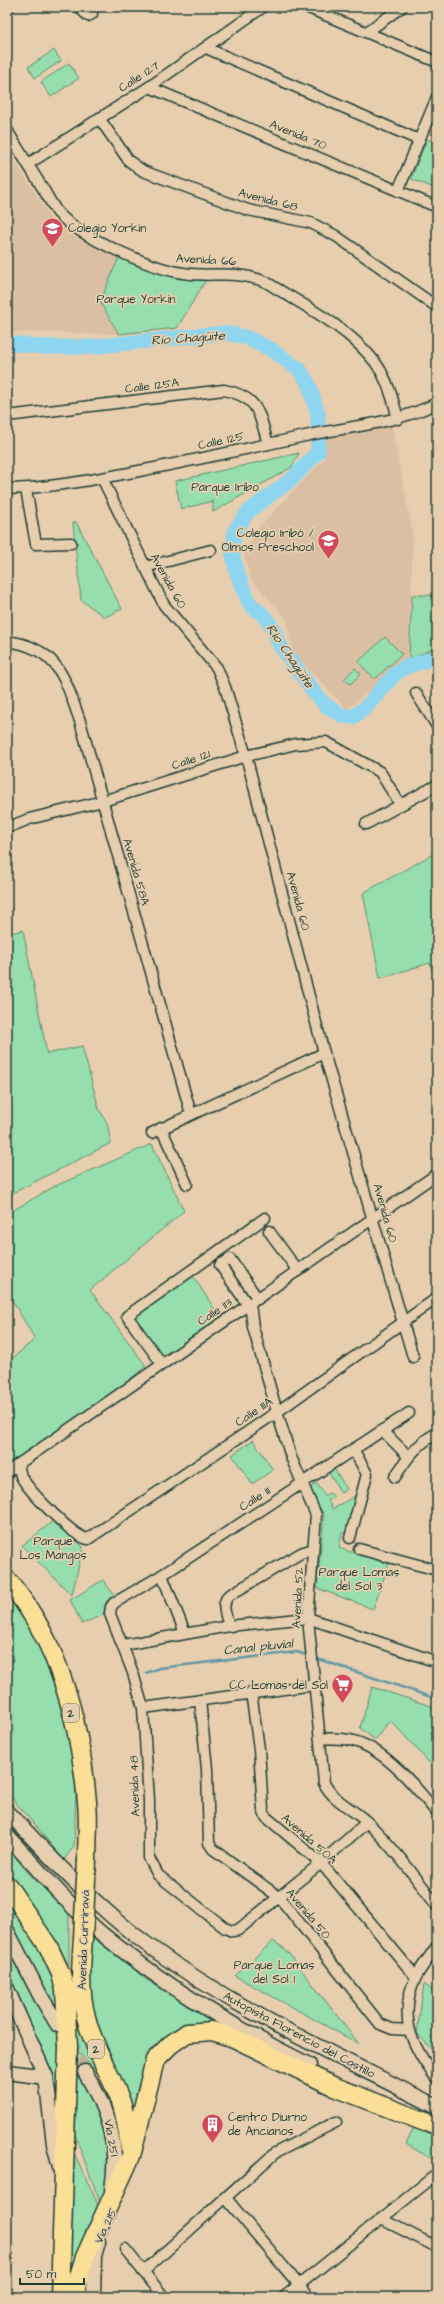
<svg xmlns="http://www.w3.org/2000/svg" width="444" height="2304" font-family="'Architects Daughter',sans-serif">
<style>
.built{fill:#dabfa3}
.green{fill:#96dead;stroke:#5a8e70}
.lines{fill:none;stroke-linecap:round;stroke-linejoin:round}
.stream{stroke:#6298a5;stroke-width:2.5}
.river{stroke:#8ed5f0;stroke-width:15}
.secondary-tunnel{stroke:#beb196;stroke-width:14;stroke-dasharray:14 7;stroke-linecap:butt}
.street-casing{stroke:#1f3d34;stroke-width:13}
.secondary-casing{stroke:#1f3d34;stroke-width:17}
.highway-casing{stroke:#1f3d34;stroke-width:21}
.street{stroke:#e6ceaf;stroke-width:10}
.secondary{stroke:#e6ceaf;stroke-width:14}
.highway{stroke:#fbdf96;stroke-width:18}
.highway-bridge-casing{stroke:#1f3d34;stroke-width:21;stroke-linecap:butt}
.highway-bridge{stroke:#fbdf96;stroke-width:18}
.labels{text-anchor:middle;dominant-baseline:central;stroke-width:3.5;stroke-linejoin:round;paint-order:stroke}
.shield{fill:#e6ceaf;stroke:#5b6859;stroke-width:1}
.shield-label{font-size:11px;font-weight:bold;fill:#1f3d34}
.street-label{font-size:12px;fill:#1f3d34;stroke:#e6ceaf}
.poi-label{font-size:12px;fill:#1f3d34;stroke:#e6ceaf;text-anchor:start}
.park-label{font-size:12px;fill:#25453a;stroke:#e6ceaf}
.water-label{font-size:13px;font-style:italic;fill:#25453d;stroke:#e6ceaf}
</style>
<rect width="100%" height="100%" fill="#e6ceaf"/>
<filter id="ink" filterUnits="userSpaceOnUse"><feTurbulence type="fractalNoise" baseFrequency=".025" numOctaves="2"/><feDisplacementMap in="SourceGraphic" scale="8" xChannelSelector="R" yChannelSelector="G"/><feConvolveMatrix kernelMatrix="1 2 1 2 8 2 1 2 1" color-interpolation-filters="sRGB"/></filter>
<g filter="url(#ink)">
<!-- built -->
<g class="built">
<path d="M7,148l40,65 10,11 21,15 41,18 -19,45 19,32 -112,-2z"/>
<path d="M391,424l22,109 -4,126 -62,50 -54,-56 -7,-35 -34,-37 -5,-13 -3,-15 14,-25 67,-70 -2,-18z"/>
</g>
<!-- green -->
<g class="green">
<path d="M54,50l7,11 -26,17 -7,-11z"/>
<path d="M69,63l10,15 -28,19 -10,-15z"/>
<path d="M427,139l10,4v46l-26,-10z"/>
<path d="M119,257l59,21h29l-30,50 -58,6 -19,-32z"/>
<path d="M299,453l-7,14 -79,45v-11l-32,8 -6,-28z"/>
<path d="M76,522l46,87 -17,8 -24,-17 -8,-77z"/>
<path d="M412,595h25v52l-28,12z"/>
<path d="M385,637l17,17 -27,25 -17,-17z"/>
<path d="M355,668l6,6 -11,10 -6,-5z"/>
<path d="M437,852v137l-7,-26 -50,15 -17,-85z"/>
<path d="M23,930l24,124 35,-8 17,63 8,14 4,20 -104,53v-262z"/>
<path d="M152,1144l32,67 -94,79 56,76 -60,51 -79,55v-109l28,-24 -28,-47v-78l48,-28z"/>
<path d="M193,1276l30,46 -62,34 -27,-39z"/>
<path d="M253,1440l20,30 -21,14 -20,-29z"/>
<path d="M334,1469l13,20 -6,4 -12,-20z"/>
<path d="M316,1483l9,12 5,-2 4,4 -6,4 5,8 25,-15 -10,39h-6l-3,15 50,16 -16,45 -56,-21 7,-73 -15,-26z"/>
<path d="M54,1520l29,27 -11,48 -50,-49z"/>
<path d="M103,1580l11,15 -8,7 -3,13 -21,9 -12,-24z"/>
<path d="M7,1591l23,36 21,46 20,73 5,48 -2,52 -10,14 -57,-68z"/>
<path d="M372,1687l65,21v63l-47,-51 -15,20 -15,-12z"/>
<path d="M7,1847l24,29 38,37v51l-7,1 -55,-85z"/>
<path d="M7,1893l33,48 21,55 1,112 -20,-60 -35,-73z"/>
<path d="M90,1928l55,51 84,51 -63,11 -32,98 -41,-115 -5,-39z"/>
<path d="M273,1941l12,8 74,95 -124,-68z"/>
<path d="M424,1984l13,10v62l-20,-23z"/>
<path d="M76,2003l28,78 -28,-32z"/>
<path d="M83,2073l30,71 -8,59 -4,2 -27,-73 2,-58z"/>
<path d="M416,2124l21,11v27l-31,-18z"/>
<path d="M74,2153l22,47 2,8 -30,89z"/>
</g>
<g class="lines">
<!-- stream -->
<g class="stream">
<path d="M315,1658l122,41"/>
<path d="M146,1673l13,-5 138,-16 12,4"/>
</g>
<!-- river -->
<g class="river">
<path d="M7,343l37,4h46l113,-12 23,-2 19,4 25,12 30,21 9,15 9,29v11"/>
<path d="M318,440v12l-26,27 -43,32 -13,18 -4,20 4,21 13,33 16,14 10,14 4,13 35,48 11,13 18,11 10,1 12,-9 30,-34 10,-7 32,-10"/>
</g>
<!-- secondary-tunnel -->
<path class="secondary-tunnel" d="M67,2041l18,31"/>
<defs>
<g id="street">
<path d="M79,7l9,9 4,-2 -1,-7"/>
<path d="M306,7l131,55"/>
<path d="M7,9l2,-2"/>
<path d="M368,31l34,-24"/>
<path d="M206,48l213,92"/>
<path d="M149,87l288,120"/>
<path d="M99,118l30,43 14,10 105,39 63,13 25,13 101,71"/>
<path d="M7,130c11,19 23,38 35,57 5,8 10,18 16,26 22,24 92,55 125,60 31,5 50,-4 83,9 38,24 81,44 109,80 12,16 18,37 23,57"/>
<path d="M28,164l121,-77 114,-80"/>
<path d="M398,191l39,-94"/>
<path d="M7,416l217,-26c35,7 35,23 44,54"/>
<path d="M102,478l62,127 53,63 8,19 21,69 78,297 89,304"/>
<path d="M7,489c44,-1 89,-10 132,-18 56,-11 111,-23 166,-35 45,-10 91,-12 132,-33"/>
<path d="M26,489l10,55 35,-1"/>
<path d="M145,567l66,-17"/>
<path d="M7,641c52,7 58,38 73,80l111,393"/>
<path d="M416,693l21,33"/>
<path d="M366,824l71,-39"/>
<path d="M7,828l22,-9 74,-18 143,-45 50,-12 30,-2 54,30 20,32"/>
<path d="M161,1128l26,56"/>
<path d="M152,1133l172,-80"/>
<path d="M269,1231l29,40"/>
<path d="M250,1304l3,23 24,85 14,45 25,58 -8,103 16,165c9,18 29,26 43,39 26,25 49,55 70,84"/>
<path d="M248,1305l-28,-40 10,-6 28,40"/>
<path d="M162,1364l-35,-48 138,-98"/>
<path d="M382,1430l26,26"/>
<path d="M18,1464c1,4 2,9 3,12 7,14 52,61 67,63l189,-127 160,-114"/>
<path d="M7,1472l430,-298"/>
<path d="M395,1477c12,-19 22,-33 42,-44"/>
<path d="M350,1538l17,-64 -14,-25"/>
<path d="M359,1549l78,21"/>
<path d="M162,1575l23,58"/>
<path d="M229,1626c-3,-11 -8,-20 -1,-30l73,-43 12,-4"/>
<path d="M123,1645l106,-19 79,-8 129,44"/>
<path d="M251,1692l8,57 4,61 3,7 55,46 95,114"/>
<path d="M200,1700l7,69 2,74 4,6 66,48 101,127 12,5 17,1"/>
<path d="M143,1708l171,-23"/>
<path d="M320,1738c11,1 24,0 34,3 32,9 63,47 83,72"/>
<path d="M367,1822l-46,41 -83,67 -6,1 -7,-3 -67,-53 -9,-17v-58l-6,-92 -10,-35 -23,-59 1,-7 3,-4 48,-28 247,-162"/>
<path d="M437,1946c-7,10 -15,20 -21,31 -19,40 -4,70 21,102"/>
<path d="M225,2197l84,100"/>
<path d="M381,2219l56,28"/>
<path d="M125,2249l39,48"/>
<path d="M143,2272l132,-119 61,-31"/>
<path d="M284,2297l153,-123"/>
</g>
<g id="secondary">
<path d="M7,1811c44,47 90,97 142,135 90,66 190,110 288,161"/>
<path d="M7,1836c31,33 61,69 95,98 63,52 134,95 207,131"/>
<path d="M7,1931l34,66 17,28"/>
<path d="M7,1989l39,88 8,67 6,23"/>
<path d="M7,2072l39,5"/>
<path d="M85,2072c22,37 35,73 27,117"/>
<path d="M415,2117l22,11"/>
<path d="M93,2297l1,-41 4,-14"/>
</g>
<g id="highway">
<path d="M7,1580c52,60 73,144 80,222 2,19 0,39 0,58"/>
<path d="M7,1885l41,61 13,28 4,16 3,57 -8,250"/>
<path d="M83,1938c-2,26 -4,53 3,79 7,30 24,56 35,85 5,15 7,30 9,45"/>
<path d="M75,2297l2,-15 8,-25 46,-101 24,-96 15,-15 17,-12 25,-2 22,7 101,49 90,35"/>
</g>
</defs>
<!-- street casing -->
<use href="#street" class="street-casing"/>
<!-- secondary casing -->
<use href="#secondary" class="secondary-casing"/>
<!-- highway casing -->
<use href="#highway" class="highway-casing"/>
<!-- street -->
<use href="#street" class="street"/>
<!-- secondary -->
<use href="#secondary" class="secondary"/>
<!-- highway -->
<use href="#highway" class="highway"/>
<defs>
<path id="highway-bridge" d="M83,1938l4,-78"/>
</defs>
<!-- highway-bridge casing -->
<use href="#highway-bridge" class="highway-bridge-casing"/>
<!-- highway-bridge -->
<use href="#highway-bridge" class="highway-bridge"/>
</g>
</g>
<!-- icons -->
<defs>
<symbol id="school-pin" viewBox="-11 -11 22 30"><path d="M0 17L-7.5 6A9.5 9.5 0 1 1 7.5 6Z" fill="#d1495b" stroke="#e6ceaf"/><path d="M0-5L7-2L0 1L-7-2ZM-4 1L0 2.5L4 1V4Q0 6-4 4Z" fill="#fff"/></symbol>
<symbol id="supermarket-pin" viewBox="-11 -11 22 30"><path d="M0 17L-7.5 6A9.5 9.5 0 1 1 7.5 6Z" fill="#d1495b" stroke="#e6ceaf"/><path d="M-6-5.5h2.5l.6 2H6L4.5 2H-2.5L-4.4-4H-6ZM-1.5 3.2a1.3 1.3 0 1 0 .1 0ZM3 3.2a1.3 1.3 0 1 0 .1 0Z" fill="#fff"/></symbol>
<symbol id="building-pin" viewBox="-11 -11 22 30"><path d="M0 17L-7.5 6A9.5 9.5 0 1 1 7.5 6Z" fill="#d1495b" stroke="#e6ceaf"/><path d="M-4-6H4V6H1V3H-1V6H-4ZM-2.5-4.3h1.7v1.8h-1.7ZM.8-4.3h1.7v1.8H.8ZM-2.5-1h1.7V.8h-1.7ZM.8-1h1.7V.8H.8Z" fill="#fff"/></symbol>
</defs>
<g fill-rule="evenodd">
<use href="#school-pin" x="40" y="216" width="25" height="34"/>
<use href="#school-pin" x="316" y="528" width="25" height="34"/>
<use href="#supermarket-pin" x="330" y="1672" width="25" height="34"/>
<use href="#building-pin" x="200" y="2112" width="25" height="34"/>
</g>
<g class="labels">
<!-- shield labels -->
<g class="shield">
<rect x="63" y="1704" width="16" height="18" rx="3"/>
<rect x="88" y="2040" width="16" height="18" rx="3"/>
</g>
<g class="shield-label">
<text x="71" y="1713">2</text>
<text x="96" y="2049">2</text>
</g>
<!-- street labels -->
<g class="street-label">
<text transform="translate(139 77) rotate(-33)">Calle 127</text>
<text transform="translate(298 135) rotate(22)">Avenida 70</text>
<text transform="translate(268 200) rotate(14)">Avenida 68</text>
<text transform="translate(206 260) rotate(3)">Avenida 66</text>
<text transform="translate(152 386) rotate(-7)">Calle 125A</text>
<text transform="translate(221 441) rotate(-12)">Calle 125</text>
<text transform="translate(168 581) rotate(61)">Avenida 60</text>
<text transform="translate(191 760) rotate(-18)">Calle 121</text>
<text transform="translate(136 872) rotate(74)">Avenida 58A</text>
<text transform="translate(298 901) rotate(75)">Avenida 60</text>
<text transform="translate(385 1213) rotate(74)">Avenida 60</text>
<text transform="translate(215 1312) rotate(-34)">Calle 113</text>
<text transform="translate(254 1412) rotate(-34)">Calle 111A</text>
<text transform="translate(255 1499) rotate(-33)">Calle 111</text>
<text transform="translate(298 1598) rotate(-87)">Avenida 52</text>
<text transform="translate(135 1786) rotate(-92)">Avenida 48</text>
<text transform="translate(309 1839) rotate(41)">Avenida 50A</text>
<text transform="translate(308 1914) rotate(50)">Avenida 50</text>
<text transform="translate(84 1940) rotate(-88)">Avenida Curriravá</text>
<text transform="translate(299 2035) rotate(28)">Autopista Florencio del Castillo</text>
<text transform="translate(111 2138) rotate(80)">Vía 251</text>
<text transform="translate(106 2226) rotate(-65)">Vía 215</text>
</g>
<!-- poi labels -->
<g class="poi-label">
<text x="68" y="228">Colegio Yorkin</text>
<text x="314" y="533" text-anchor="end">Colegio Iribó /<tspan x="314" dy="14">Olmos Preschool</tspan></text>
<text x="328" y="1685" text-anchor="end">CC Lomas del Sol</text>
<text x="228" y="2117">Centro Diurno<tspan x="228" dy="14">de Ancianos</tspan></text>
</g>
<!-- park labels -->
<g class="park-label">
<text x="136" y="299">Parque Yorkín</text>
<text x="225" y="487">Parque Iribo</text>
<text x="53" y="1541">Parque<tspan x="53" dy="14">Los Mangos</tspan></text>
<text x="359" y="1572">Parque Lomas<tspan x="359" dy="14">del Sol 3</tspan></text>
<text x="274" y="1965">Parque Lomas<tspan x="274" dy="14">del Sol 1</tspan></text>
</g>
<!-- water labels -->
<g class="water-label">
<text transform="translate(188 338) rotate(-4)">Río Chagüite</text>
<text transform="translate(290 656) rotate(56)">Río Chagüite</text>
<text transform="translate(258 1647) rotate(-6)">Canal pluvial</text>
</g>
</g>
<!-- margin -->
<rect width="444" height="2304" fill="none" stroke="#e6ceaf" stroke-width="24"/>
<rect x="12" y="12" width="420" height="2280" fill="none" stroke="#1f3d34" stroke-width="1.5" filter="url(#ink)"/>
<!-- scale -->
<path d="M20 2278v6h64v-6" fill="none" stroke="#1f3d34" stroke-width="2"/>
<text x="26" y="2278" font-size="12" fill="#1f3d34" stroke="#e6ceaf" stroke-width="3" paint-order="stroke">50 m</text>
</svg>
